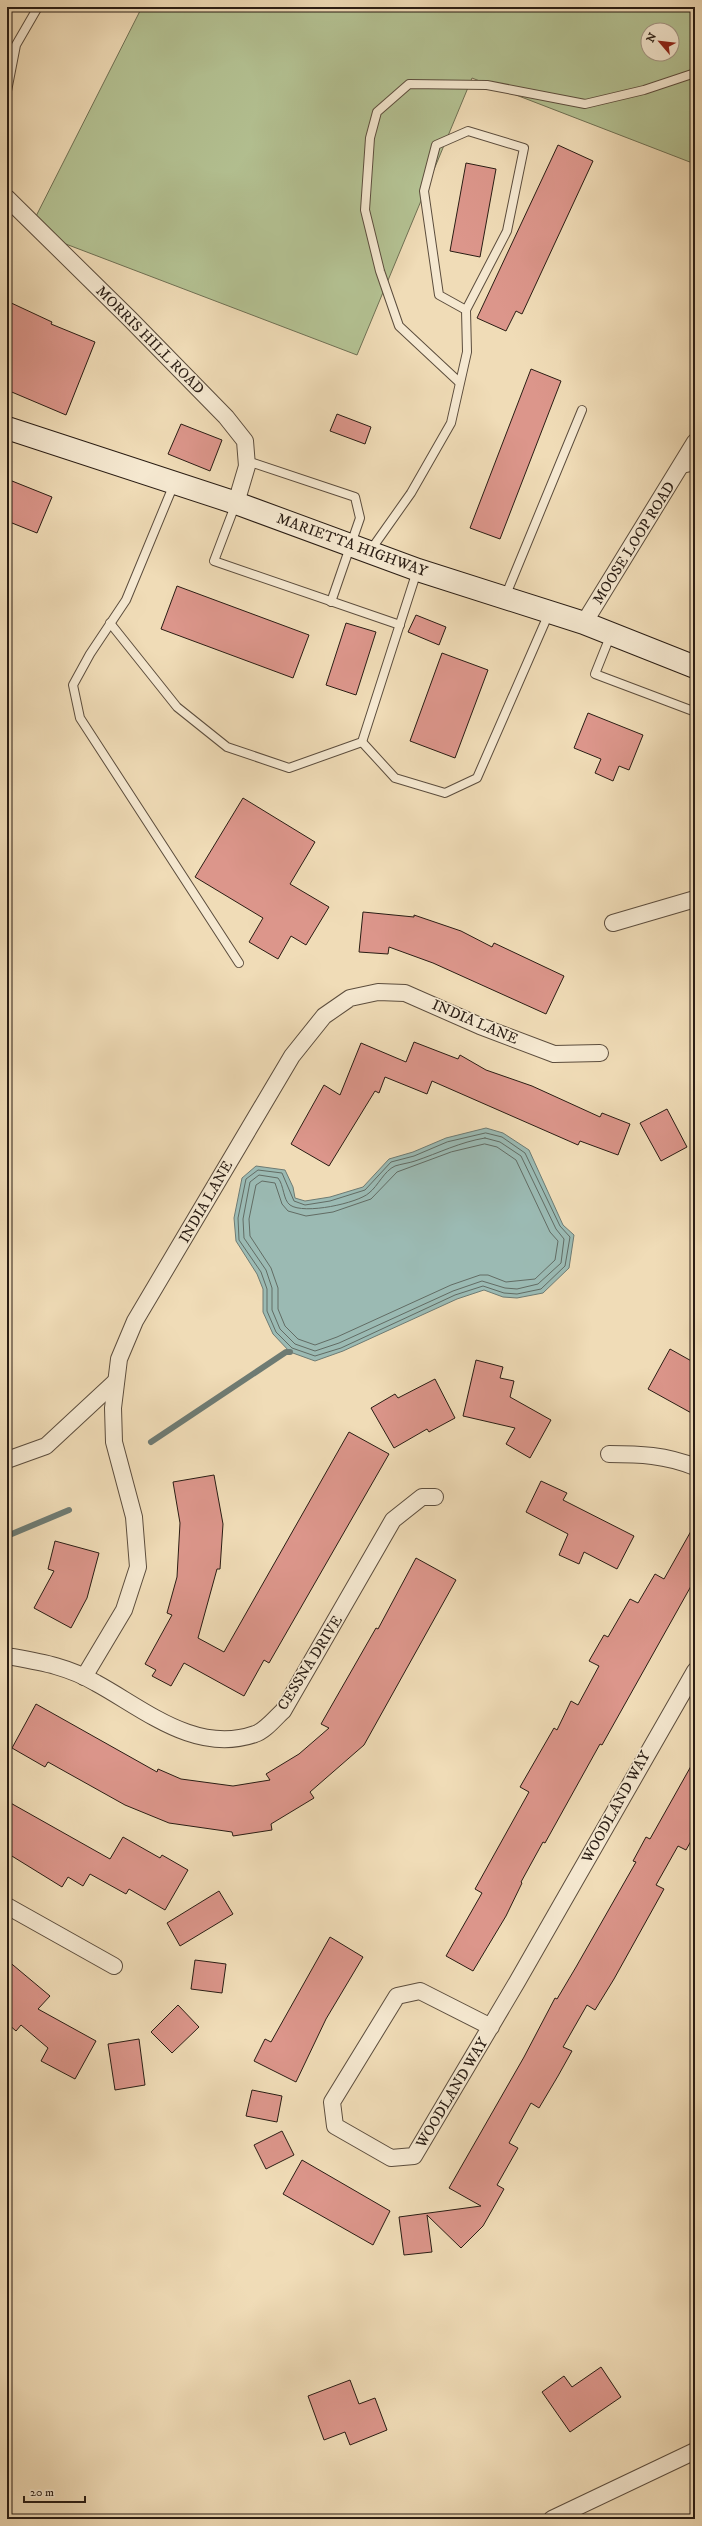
<svg xmlns="http://www.w3.org/2000/svg" width="702" height="2526" font-family="'IM FELL DW Pica',serif">
<style>
.green{fill:#b4c293;stroke:#6f7054;fill-rule:evenodd}
.water{fill:#9bbab3;stroke:#6e7b73}
.lines{fill:none;stroke-linecap:round;stroke-linejoin:round}
.shore{stroke:#626c64;stroke-width:1}
.stream{stroke:#6e7b73;stroke-width:6}
.building{fill:#dc968b;stroke:#2a1d14}
.lane-casing{stroke:#5c4d3d;stroke-width:10}
.street-casing{stroke:#5c4d3d;stroke-width:18}
.secondary-casing{stroke:#2a1d14;stroke-width:24}
.lane{stroke:#f5e8d0;stroke-width:8}
.street{stroke:#f5e8d0;stroke-width:16}
.secondary{stroke:#f5e8d0;stroke-width:22}
.labels{text-anchor:middle;dominant-baseline:central;stroke-width:3.5;stroke-linejoin:round;paint-order:stroke}
.street-label{font-size:15px;fill:#2a1d14;stroke:#f5e8d0}
</style>
<rect width="100%" height="100%" fill="#f0dcb7"/>
<filter id="stains"><feTurbulence type="fractalNoise" baseFrequency=".005" numOctaves="4"/><feColorMatrix values="0 0 0 0 .2 0 0 0 0 .09 0 0 0 0 .02 0 0 0 .5 -.17"/></filter>
<radialGradient id="worn" r=".72"><stop offset=".6" stop-color="#630" stop-opacity="0"/><stop offset="1" stop-color="#630" stop-opacity=".3"/></radialGradient>
<!-- green -->
<path class="green" d="M142,7h553v157l-223,-86 -115,277 -328,-125zM648,30h24v24h-24z"/>
<!-- water -->
<path class="water" d="M486,1128l17,5 26,17 34,75 11,10 -5,33 -26,25 -26,5 -14,-1 -19,-7 -27,9 -114,52 -28,10 -25,-9 -17,-18 -10,-22v-23l-6,-15 -21,-33 -2,-23 8,-40 14,-12 29,4 8,17 2,11 10,3 25,-4 33,-10 26,-28 24,-7 33,-14z"/>
<g class="lines">
<!-- shore -->
<g class="shore">
<path d="M486,1133l16,4 23,16 35,73 10,11 -5,29 -24,23 -24,5 -13,-1 -21,-7 -28,9 -114,53 -26,8 -23,-8 -16,-16 -9,-21v-22l-6,-17 -22,-32 -1,-22 8,-39 12,-9 24,3 12,28 11,4 25,-4 35,-11 26,-28 23,-6 33,-14z"/>
<path d="M485,1138l15,4 21,14 35,73 8,10 -3,24 -23,21 -21,5 -12,-1 -23,-7 -29,10 -114,52 -24,8 -20,-7 -15,-15 -8,-19v-22l-6,-18 -22,-32 -1,-19 7,-37 9,-7 19,3c6,7 5,22 12,27 14,10 68,-2 79,-12 9,-7 15,-22 26,-27 6,-2 14,-3 20,-5 24,-8 45,-19 70,-23z"/>
<path d="M485,1144l12,3 19,13 34,72 8,9 -3,19 -20,19 -29,3 -18,-7h-8l-29,10 -114,52 -22,8 -17,-6 -13,-13 -7,-17v-21l-7,-20 -21,-32 -1,-17 7,-34 6,-4 13,2 7,21 6,7 18,5 27,-4 38,-13 26,-27 54,-20z"/>
</g>
<!-- stream -->
<g class="stream">
<path d="M151,1442l135,-90h4"/>
<path d="M7,1536l62,-26"/>
</g>
</g>
<!-- building -->
<g class="building">
<path d="M558,145l35,16 -71,153 -6,-3 -10,20 -29,-13z"/>
<path d="M466,163l30,6 -16,88 -30,-6z"/>
<path d="M7,301l45,21 -1,2 44,18 -29,73 -59,-25z"/>
<path d="M531,369l30,12 -61,158 -30,-11z"/>
<path d="M337,414l34,13 -6,17 -35,-13z"/>
<path d="M181,424l41,16 -12,31 -42,-17z"/>
<path d="M7,479l45,18 -15,36 -30,-12z"/>
<path d="M177,586l132,49 -16,43 -132,-49z"/>
<path d="M416,615l30,12 -7,18 -31,-13z"/>
<path d="M346,623l30,9 -20,63 -30,-10z"/>
<path d="M442,653l46,17 -33,88 -45,-17z"/>
<path d="M588,713l55,22 -14,35 -10,-4 -6,15 -18,-8 6,-14 -27,-11z"/>
<path d="M243,798l72,44 -25,42 39,23 -23,38 -15,-9 -13,23 -29,-17 14,-24 -68,-41z"/>
<path d="M363,912l51,5v-2l47,16 31,16 2,-4 70,33 -18,38 -113,-51 -44,-16 -1,7 -29,-2z"/>
<path d="M414,1042l44,17 2,-4 26,15 46,16 68,31 2,-4 28,11 -12,31 -38,-14 -2,4 -146,-64 -5,13 -42,-17 -6,16 -4,-2 -46,75 -38,-22 33,-59 16,10 21,-52 45,19z"/>
<path d="M667,1109l20,38 -26,14 -21,-38z"/>
<path d="M670,1349l25,14v52l-47,-26z"/>
<path d="M476,1360l27,7 -3,11 14,3 -4,16 41,23 -21,38 -24,-14 9,-16 -52,-12z"/>
<path d="M435,1379l20,39 -26,14 -2,-3 -33,19 -23,-40 24,-14 3,4z"/>
<path d="M349,1432l40,22 -120,209 -5,-3 -20,36 -60,-33 -13,23 -19,-10 4,-6 -11,-6 27,-49 -5,-2 10,-36 3,-54 -7,-41 41,-7 9,49 -3,45h-3l-19,69 26,14z"/>
<path d="M541,1481l26,12 -4,7 71,36 -17,33 -33,-17 -5,12 -20,-9 9,-21 -42,-22z"/>
<path d="M695,1524v55l-93,166 -2,-1 -55,99 -2,-1 -22,40 1,1 -16,33 -33,55 -27,-15 36,-63 -7,-4 54,-97 -9,-5 34,-59 3,2 14,-29 7,4 21,-39 -10,-5 15,-26 4,2 22,-38 8,4 17,-29 9,5z"/>
<path d="M55,1541l44,12 -12,45 -16,30 -37,-20 20,-37 -6,-2z"/>
<path d="M416,1558l40,22 -92,165 -54,47 4,6 -43,26 1,6 -39,6 -1,-4 -63,-9 -44,-18 -77,-43 -3,5 -33,-19 24,-44 121,68 1,-3 23,10 52,7 37,-6 -4,-6 33,-20 30,-26 -8,-4 55,-96 2,1z"/>
<path d="M695,1759v75l-9,16 -8,-4 -22,39 8,4 -50,90 -19,31 -8,-5 -24,42 9,4 -14,25 -19,32 -8,-5 -22,40 9,5 -21,37 7,4 -21,37 -22,22 -34,-33 5,37 -28,3 -5,-38 82,-11 -32,-18 75,-131 31,-59 2,1 19,-32 60,-105 -3,-1 13,-24 4,2z"/>
<path d="M7,1801l103,58 13,-22 37,21 2,-3 26,15 -23,40 -36,-21 -3,5 -36,-20 -7,12 -15,-9 -6,10 -55,-34z"/>
<path d="M219,1891l14,23 -53,32 -13,-23z"/>
<path d="M330,1937l33,20 -37,62 -30,63 -42,-21 11,-22 6,3z"/>
<path d="M7,1960l43,36 -12,13 58,32 -21,38 -34,-18 7,-13 -27,-23 -5,6 -9,-8z"/>
<path d="M195,1960l31,4 -4,29 -31,-4z"/>
<path d="M178,2005l21,22 -27,26 -21,-21z"/>
<path d="M139,2039l6,46 -30,5 -7,-46z"/>
<path d="M252,2090l30,6 -5,26 -31,-6z"/>
<path d="M282,2131l12,24 -28,14 -12,-24z"/>
<path d="M302,2160l88,51 -17,34 -90,-51z"/>
<path d="M601,2367l20,30 -51,35 -28,-40 22,-16 8,11z"/>
<path d="M350,2380l9,24 16,-6 12,32 -37,15 -5,-13 -21,8 -16,-44z"/>
</g>
<g class="lines">
<defs>
<g id="lane">
<path d="M7,91l9,-46 22,-38"/>
<path d="M459,382l-60,-56 -19,-55 -15,-61 5,-72 7,-26 32,-28 78,1 98,19 59,-14 51,-17"/>
<path d="M247,461l108,36 5,21 -29,84"/>
<path d="M681,469l14,-3"/>
<path d="M174,484l-48,116 -36,54 -17,31 7,33 159,245"/>
<path d="M236,503l-22,58 186,64"/>
<path d="M370,551l41,-58 40,-70 16,-71 -1,-42 41,-79 17,-83 -56,-17 -32,14 -12,46 15,104 27,15"/>
<path d="M505,597l77,-187"/>
<path d="M110,623l67,84 50,40 62,21 73,-26 55,-171"/>
<path d="M611,634l-16,40 98,37 2,-3"/>
<path d="M362,742l33,36 50,15 32,-15 72,-165"/>
</g>
<g id="street">
<path d="M7,198l123,121 96,98 19,24 2,25 -11,37"/>
<path d="M584,623l111,-181"/>
<path d="M613,923l82,-24"/>
<path d="M609,1454c30,0 57,1 86,13"/>
<path d="M7,1460l39,-14 70,-65"/>
<path d="M7,1656c33,6 60,10 89,27 48,26 100,72 159,51 10,-3 20,-16 28,-23l110,-191 29,-23h13"/>
<path d="M84,1677l40,-67 14,-43 -4,-50 -20,-75 -1,-34 6,-49 16,-38 157,-265 32,-40 26,-18 28,-6 27,1 75,33 74,28 46,-1"/>
<path d="M7,1906l107,60"/>
<path d="M491,2027l-71,-36 -23,5 -65,106 3,24 56,32 23,-2 103,-174 178,-311"/>
<path d="M552,2519l143,-68"/>
</g>
<path id="secondary" d="M7,428l229,75 182,67 166,53 111,44"/>
</defs>
<!-- lane casing -->
<use href="#lane" class="lane-casing"/>
<!-- street casing -->
<use href="#street" class="street-casing"/>
<!-- secondary casing -->
<use href="#secondary" class="secondary-casing"/>
<!-- lane -->
<use href="#lane" class="lane"/>
<!-- street -->
<use href="#street" class="street"/>
<!-- secondary -->
<use href="#secondary" class="secondary"/>
</g>
<g class="labels">
<!-- street labels -->
<g class="street-label">
<text transform="translate(150 340) rotate(45)">MORRIS HILL ROAD</text>
<text transform="translate(634 543) rotate(-58)">MOOSE LOOP ROAD</text>
<text transform="translate(352 545) rotate(20)">MARIETTA HIGHWAY</text>
<text transform="translate(475 1022) rotate(23)">INDIA LANE</text>
<text transform="translate(206 1202) rotate(-60)">INDIA LANE</text>
<text transform="translate(310 1663) rotate(-58)">CESSNA DRIVE</text>
<text transform="translate(616 1807) rotate(-61)">WOODLAND WAY</text>
<text transform="translate(452 2093) rotate(-59)">WOODLAND WAY</text>
</g>
</g>
<!-- margin -->
<rect width="702" height="2526" fill="none" stroke="#f0dcb7" stroke-width="24"/>
<rect x="8" y="8" width="686" height="2510" fill="none" stroke="#2a1d14" stroke-width="2"/>
<rect x="12" y="12" width="678" height="2502" fill="none" stroke="#2a1d14"/>
<!-- north arrow -->
<g transform="translate(660 42) rotate(298)"><circle r="19" fill="#f5e8d0" stroke="#a49785"/>
<path d="M0-3L7 15L0 10L-7 15Z" fill="#8f2418"/>
<text y="-6" font-size="11" font-weight="bold" text-anchor="middle" fill="#2a1d14">N</text>
</g>
<!-- scale -->
<path d="M24 2496v6h61v-6" fill="none" stroke="#2a1d14" stroke-width="2"/>
<text x="30" y="2496" font-size="12" fill="#2a1d14" stroke="#f5e8d0" stroke-width="3" paint-order="stroke">20 m</text>
<rect width="100%" height="100%" filter="url(#stains)"/>
<rect width="100%" height="100%" fill="url(#worn)"/>
</svg>
